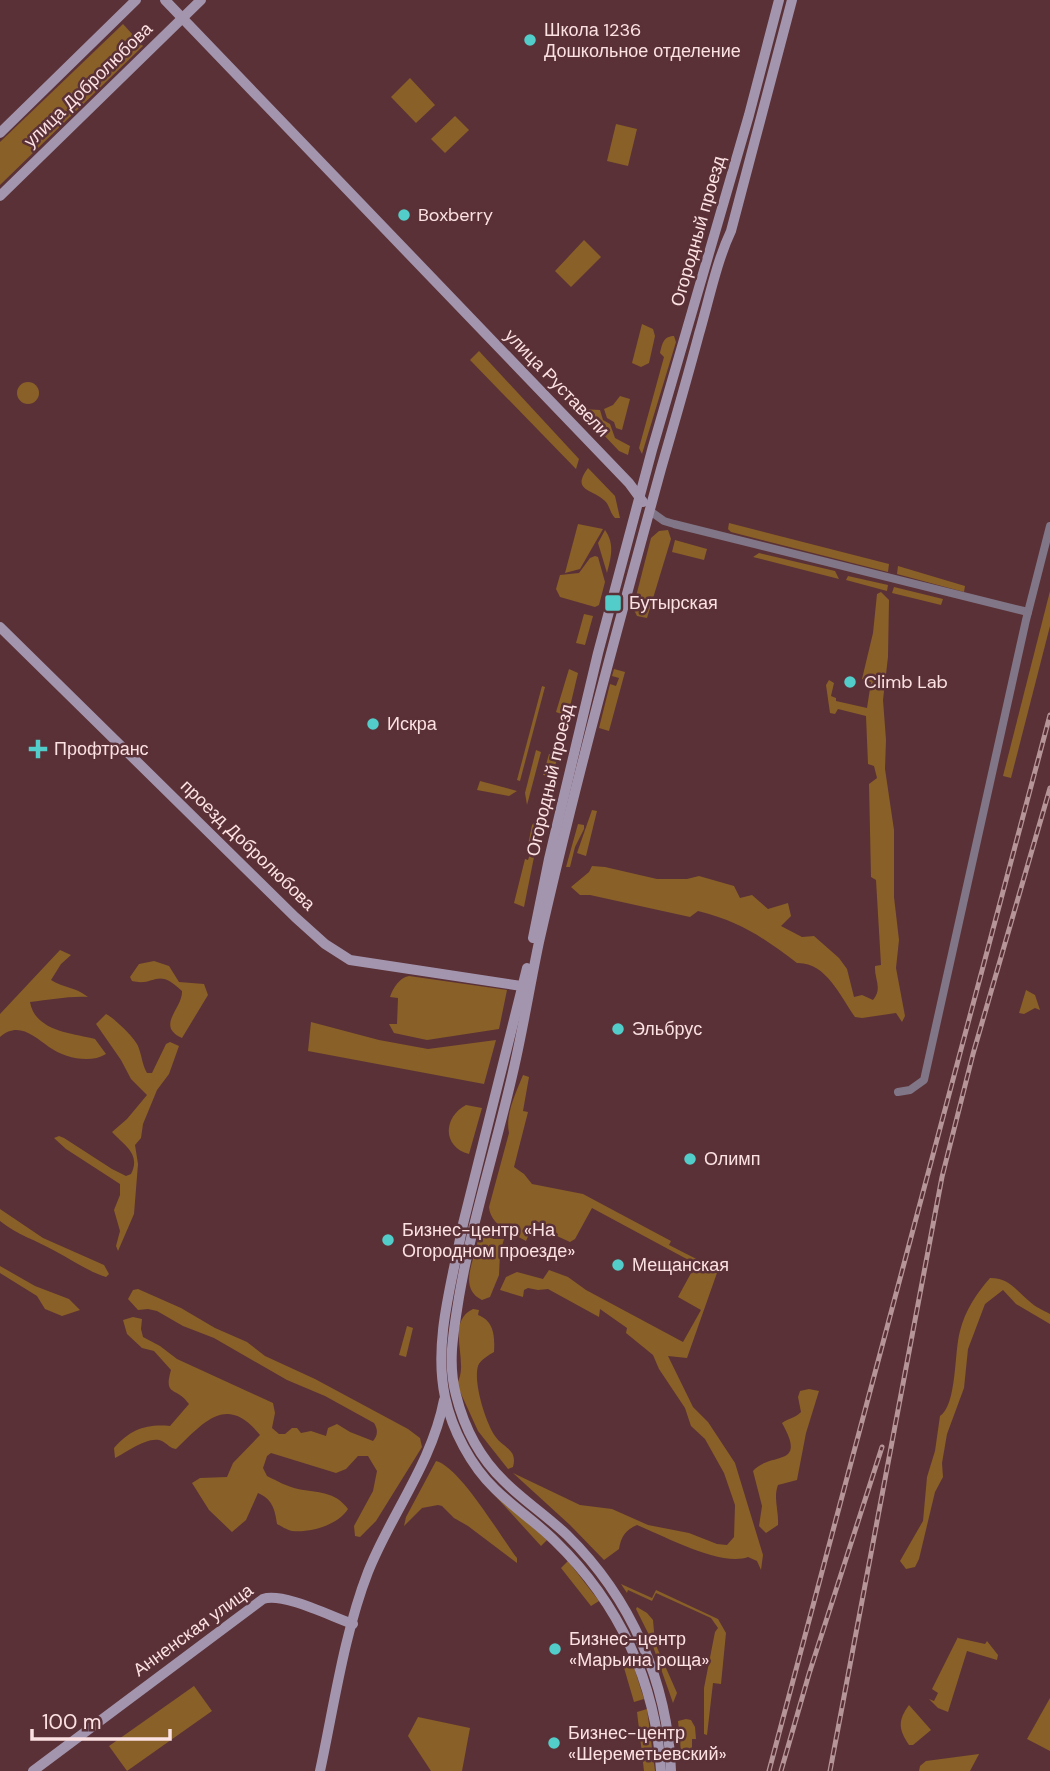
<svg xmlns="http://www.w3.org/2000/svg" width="1050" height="1771" font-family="'DM Sans',sans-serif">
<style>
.green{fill:#896027}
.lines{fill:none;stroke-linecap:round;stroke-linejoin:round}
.street{stroke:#807687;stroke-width:8}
.secondary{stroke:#a495ae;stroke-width:10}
.rail-casing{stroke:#b69599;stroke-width:5}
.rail{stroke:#5a3137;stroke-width:2.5;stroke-dasharray:8;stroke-linecap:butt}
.poi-dot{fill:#53cdc9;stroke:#5a3137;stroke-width:2.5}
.labels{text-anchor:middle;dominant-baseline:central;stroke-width:5;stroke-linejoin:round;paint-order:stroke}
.poi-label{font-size:18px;fill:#fce1e3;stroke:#5a3137;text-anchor:start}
.street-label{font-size:18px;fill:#fce1e3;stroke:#5a3137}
</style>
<rect width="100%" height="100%" fill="#5a3137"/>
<!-- green -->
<g class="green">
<path d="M123,24l20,22 -143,139v-43z"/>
<path d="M410,78l25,27 -19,18 -25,-26z"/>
<path d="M455,116l14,14 -24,23 -14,-14z"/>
<path d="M616,124l21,5 -9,37 -21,-5z"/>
<path d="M584,240l17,17 -30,30 -16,-16z"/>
<path d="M642,324l11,5 2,7 -6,27 -8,4 -9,-4z"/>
<path d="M674,336l2,6 -34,112 -3,-6 25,-91 -4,-4c2,-8 3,-17 14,-17z"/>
<path d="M479,351l100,108 -3,10 -106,-109z"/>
<circle cx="28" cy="393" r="11"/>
<path d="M620,396l10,3 -8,31 -6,-2 -2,-6 -7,-4 -3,-9 9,-4z"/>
<path d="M582,409l18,1 3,10 7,4 5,14 15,8 -2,9 -9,-4 -36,-38z"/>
<path d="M588,468l27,28 5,22h-5c-5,-5 -5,-11 -9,-16 -12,-13 -36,-10 -18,-34z"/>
<path d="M729,523l160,41 -1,8 -157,-40 -3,-3z"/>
<path d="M578,524l25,5 -23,40 -15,4z"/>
<path d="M605,530c10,14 6,28 2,43l-9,-30z"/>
<path d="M668,530l3,9 -24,79 -10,-2 -4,-8 18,-70 8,-7z"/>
<path d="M675,540l32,9 -3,11 -32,-8z"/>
<path d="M759,553l76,18 4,8 -86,-22z"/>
<path d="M595,556l3,1 7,25 -6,23 -4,2 -35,-10 -4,-8 4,-14 19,-2 11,-15z"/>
<path d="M898,566l67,20 -1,6 -67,-18z"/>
<path d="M848,576l40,9 -1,6 -41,-11z"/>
<path d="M894,587l49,12 -2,6 -49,-12z"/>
<path d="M1050,591v35l-39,152 -8,-2z"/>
<path d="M881,592l8,8 -1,57 -5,43 3,40 -1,29 9,61v67l5,43 -3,28 9,48 -3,6 -6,-9 -34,5 -7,-1c-15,-21 -29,-55 -58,-54 -36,-27 -56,-41 -99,-52l-8,6 -100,-22h-10l-9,-8 18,-15 3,-6 13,1 52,12h30l12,-3 35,10 6,12 12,-3 16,14 20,-6 3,13 -10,10 21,11 12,-1 25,22 8,11 7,28 8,-2 11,5c10,-12 1,-21 2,-34l6,-1 -5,-85 -5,-3 -2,-93 8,-6 -3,-12 -6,-2 -2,-48 -28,-7 -3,5 -5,-1 -4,-28 3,-5 5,3 -3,13 5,2v3l31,7 4,-26 -9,-3 11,-46 4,-39z"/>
<path d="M584,614l9,2 -8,29 -9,-2z"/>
<path d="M569,669l9,4 -14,59h-3l-2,7 3,1 -8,30 -5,6 -6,-1 6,-21h4l11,-39 -8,-3z"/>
<path d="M614,669l11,3 -16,59 -10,-3 11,-44 6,2 3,-8 -7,-2z"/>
<path d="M542,686l3,1 -25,94 -3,-1z"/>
<path d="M536,750l5,2 -14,53 -2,-12z"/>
<path d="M480,781l37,10 -8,5 -32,-6z"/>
<path d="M592,810l5,1 -11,45 -9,-3z"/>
<path d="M538,819l2,10 -3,18 -9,-2 4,-20z"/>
<path d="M578,824l6,1v4l-9,18 -5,20h-4z"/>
<path d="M531,851l4,1 -11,55 -10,-4 11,-44 3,1z"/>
<path d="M60,950l11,5 -10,9 -10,16c12,8 23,6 37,17 -20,-1 -38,3 -58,5 5,29 41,31 65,37l11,15c-16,10 -41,4 -57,-7 -15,-11 -31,-26 -49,-10v-23z"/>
<path d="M154,961l15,5 10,16 25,2 4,11 -26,43c-27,-12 1,-30 0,-47 -26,-25 -26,-4 -50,-10l-2,-4 9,-13z"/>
<path d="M409,976l98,14 -8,39 -72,11 -33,-7 -5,-9h8l1,-26 -8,-1c3,-9 9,-19 19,-21z"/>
<path d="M1026,990l9,5 5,15 -5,-2 -11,6 -5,-1z"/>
<path d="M106,1014c8,4 29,24 32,32 4,10 4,18 9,27h5l14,-29 4,-2 9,4 -10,28 -12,16 -14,34 -2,14 -6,7 3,19 -4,50 -16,37 -2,-5 4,-15 -6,-21 6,-15v-11l-54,-35 -12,-11 5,-2 5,2 48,31 14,7 5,-2c10,-20 -6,-28 -19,-42l15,-13 20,-24 -16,-16 -10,-19 -25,-36z"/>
<path d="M311,1022l68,18 49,9 68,-9 -12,44 -176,-33z"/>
<path d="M523,1075l6,2 -6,34 5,1 -14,55 10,7 8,10 51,10 88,47 -2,4 49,25 -31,88 -19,-2 25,51 15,15 27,41 28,92 -2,15 -4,-9 -9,-4c-27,10 -84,-21 -111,-32 -12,5 -16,12 -18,24l-15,11 -34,-35 -57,-52 67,32 32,4 36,16 41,8 28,11 10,1 7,-8 1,-32 -11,-32 -19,-34 -14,-13 -6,-18 -26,-39 -6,-14 -27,-22 1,-5 -27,-19 -1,8 -51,-28 -10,1 -10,-2 -4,2 -1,7 -23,-7 6,-13 11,-5 26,7 6,-9 19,7 18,13 97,52 18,-32 -23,-13 18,-33 -104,-56 -17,31 -5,3 -13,-6 1,-2 -23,-14 -9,21c-14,-8 -36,-16 -37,-34l20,-74c-4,-19 7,-40 14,-58z"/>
<path d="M466,1105l16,3 -13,46c-27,-7 -26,-37 -3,-49z"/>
<path d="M0,1209l43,29 61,27 5,9 -3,3c-19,-6 -34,-17 -51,-26 -19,-11 -38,-16 -55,-30z"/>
<path d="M487,1230h7l-1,9h11l-4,14 -1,22 -9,22 -8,3c-24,-12 -8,-38 -4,-60h4z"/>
<path d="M0,1266l35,20 34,13 11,11 -18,6 -17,-7 -8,-13 -37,-23z"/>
<path d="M990,1278c20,0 25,12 39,23 6,6 14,9 21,13v10l-34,-20 -13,-14 -18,14 -17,45 -4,39 -17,46 -5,29 1,14 -8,15 -16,67 -4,8 -9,2 -6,-8 23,-40 4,-44 8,-26 5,-35c17,-11 14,-64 20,-85 5,-20 16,-37 30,-53z"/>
<path d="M138,1289l43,19 34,20 32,14 18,14 50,23 93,50 12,9 2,9 -46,74 -16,16 -5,-1 -1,-10 19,-35 4,-20 -9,-15h-10l-12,13 -10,4 -65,-20 -4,3 -4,12 4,8c10,5 21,11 31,13 20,4 37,2 50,20 -10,16 -38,24 -56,22 -5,-1 -11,-5 -15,-7 -2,-15 -5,-25 -19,-31l-12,27 -14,12 -23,-22 -17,-27 8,-5 27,-1 6,-14 27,-28c-33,-41 -55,-14 -84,14 -7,-1 -8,-5 -14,-8 -13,-6 -35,11 -47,17l-1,-10c17,-19 32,-24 56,-22l19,-22c-12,-18 -26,-7 -18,-34l-17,-19 -12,-3 -15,-14 -4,-14 10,-3 9,2 -1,10 2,8 17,9 17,13 96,44 2,10 -3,15 7,6h6l7,-6h5l4,5 10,-2 15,5 2,-8 9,-4 13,8 23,9c5,-5 5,-12 1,-18l-49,-27 -38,-16 -73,-42 -31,-12 -26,-15 -9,-2 -10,1 -10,-11 5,-9z"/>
<path d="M473,1309l6,1 -1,5c16,6 17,21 16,37 -5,3 -14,8 -16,14 -5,17 8,57 17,70 8,12 23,13 18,31l-5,2 -30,-38 -21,-46c2,-6 4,-11 4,-16 1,-22 -11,-49 12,-60z"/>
<path d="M407,1326l6,2 -7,29 -7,-2z"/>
<path d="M809,1389l10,2 -13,42 -9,47 -19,5c-5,13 1,26 0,40l-12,8 -7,-7 3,-20 -9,-35c17,-20 55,-2 29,-48 6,-5 12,-4 19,-11l-3,-15 2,-6z"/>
<path d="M436,1461c24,6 64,75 81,97v5l-49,-37 -14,-8 -12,-12 -4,-1 -16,3 -18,18 2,-9z"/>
<path d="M478,1477l69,63 -6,6z"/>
<path d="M568,1561l31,40 -8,5 -30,-38z"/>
<path d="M621,1584l31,14 4,-8 62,29 8,14 -5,51 -8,-1 -6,52 -3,-1v-46l11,-56 3,-4 -7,-10 -55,-25 -4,8 -24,-11 -1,3z"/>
<path d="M637,1607l10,6 6,7 2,23 22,50 -4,10 -24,-68 -13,-26z"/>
<path d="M958,1637v1l27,6 2,-3 11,14 -1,5 -30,-9 -19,61 -10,-4 -9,-9 5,2 4,-8 -6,-4z"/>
<path d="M631,1658l13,41 -10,3 -12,-41z"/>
<path d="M194,1686l18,25 -85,60 -18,-25z"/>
<path d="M1050,1698v53l-23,-12z"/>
<path d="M909,1705l22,25 -18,15h-4c-11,-16 -11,-25 0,-40z"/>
<path d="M647,1709l8,62h-11l-7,-59z"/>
<path d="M418,1717l52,11 -8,43h-31l-23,-35z"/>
<path d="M686,1719l5,1 4,7 1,12h-4v9l-11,4 -3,-31z"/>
<path d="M979,1754l-9,17h-51l1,-5 6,-5z"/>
</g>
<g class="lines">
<!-- street -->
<g class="street">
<path d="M650,511l14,10 10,3 354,88"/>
<path d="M898,1092l12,-2 14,-10 102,-460 24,-94"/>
</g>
<!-- secondary -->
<g class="secondary">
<path d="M165,0l464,483 14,19"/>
<path d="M0,133l136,-133"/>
<path d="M0,196l201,-196"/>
<path d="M0,627l295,290 30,27 25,16 178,27"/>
<path d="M533,938l16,-79 49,-206 54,-203 97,-335 30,-115"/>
<path d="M527,968l-64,256c-10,55 -30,117 -18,173 7,33 26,69 50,92 19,19 41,33 60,52 64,62 101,141 106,230"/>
<path d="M33,1771l230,-172c20,-7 69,18 90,25"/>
<path d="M320,1771c14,-65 24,-137 48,-199 23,-58 64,-109 76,-172"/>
<path d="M671,1771c-3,-89 -40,-173 -104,-236 -20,-19 -44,-35 -63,-54 -24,-23 -40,-54 -48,-86 -9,-33 -2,-65 3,-98 13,-76 37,-150 54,-225 10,-43 17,-87 26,-130 36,-159 79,-316 122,-473 13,-45 26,-90 38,-135 10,-34 17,-71 32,-103l61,-231"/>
</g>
<defs>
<g id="rail">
<path d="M769,1771l281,-1056"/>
<path d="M781,1771l28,-97 73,-227"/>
<path d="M830,1771l112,-594 31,-123 77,-266"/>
</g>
</defs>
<!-- rail casing -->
<use href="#rail" class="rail-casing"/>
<!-- rail -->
<use href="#rail" class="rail"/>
</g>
<!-- markers -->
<g class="poi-dot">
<circle cx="530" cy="40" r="7"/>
<circle cx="404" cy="215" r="7"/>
<rect x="604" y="594" width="18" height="18" rx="3.5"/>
<circle cx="850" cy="682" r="7"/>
<circle cx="373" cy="724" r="7"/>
<path d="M34.5 738.5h7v7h7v7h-7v7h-7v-7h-7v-7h7z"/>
<circle cx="618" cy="1029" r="7"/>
<circle cx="690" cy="1159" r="7"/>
<circle cx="388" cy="1240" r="7"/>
<circle cx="618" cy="1265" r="7"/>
<circle cx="555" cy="1649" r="7"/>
<circle cx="554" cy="1743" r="7"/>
</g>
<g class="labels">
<!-- poi labels -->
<g class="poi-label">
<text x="544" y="30">Школа 1236<tspan x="544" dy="21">Дошкольное отделение</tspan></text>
<text x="418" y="215">Boxberry</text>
<text x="629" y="603">Бутырская</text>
<text x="864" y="682">Climb Lab</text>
<text x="387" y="724">Искра</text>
<text x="54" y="749">Профтранс</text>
<text x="632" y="1029">Эльбрус</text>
<text x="704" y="1159">Олимп</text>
<text x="402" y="1230">Бизнес-центр «На<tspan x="402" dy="21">Огородном проезде»</tspan></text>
<text x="632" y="1265">Мещанская</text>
<text x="569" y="1639">Бизнес-центр<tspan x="569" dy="21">«Марьина роща»</tspan></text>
<text x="568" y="1733">Бизнес-центр<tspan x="568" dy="21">«Шереметьевский»</tspan></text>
</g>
<!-- street labels -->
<g class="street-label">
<text transform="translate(88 85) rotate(-44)">улица Добролюбова</text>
<text transform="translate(698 231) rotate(-74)">Огородный проезд</text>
<text transform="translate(557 383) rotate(46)">улица Руставели</text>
<text transform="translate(550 780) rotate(-77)">Огородный проезд</text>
<text transform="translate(248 845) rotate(44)">проезд Добролюбова</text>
<text transform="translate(193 1630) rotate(-36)">Анненская улица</text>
</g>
</g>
<!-- scale -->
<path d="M32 1729v10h138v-10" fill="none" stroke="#fce1e3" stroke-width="3.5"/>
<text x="42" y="1729" font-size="21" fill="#fce1e3" stroke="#5a3137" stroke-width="5" paint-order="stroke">100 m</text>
</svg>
